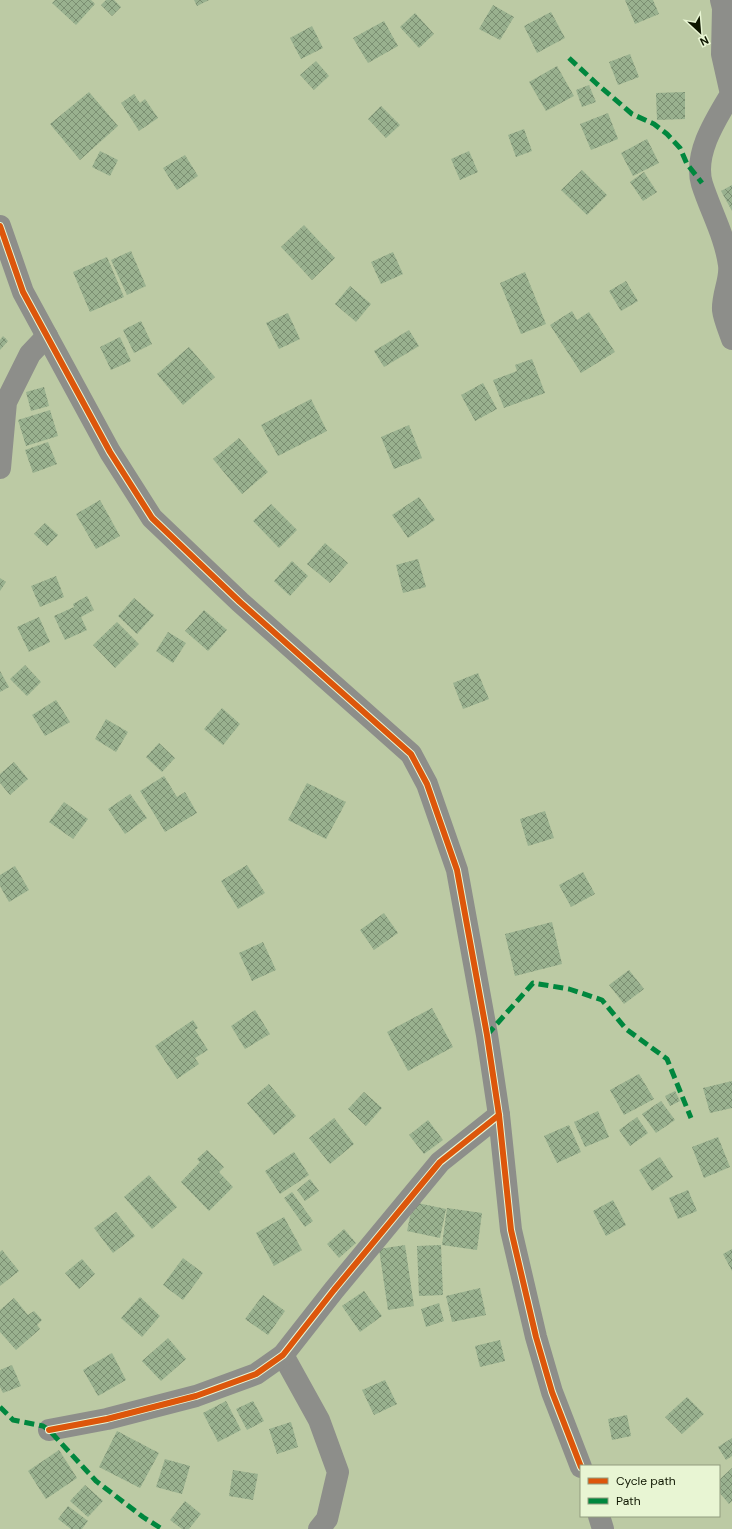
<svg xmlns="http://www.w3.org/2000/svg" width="732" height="1529" font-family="'DM Sans',sans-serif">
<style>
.building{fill:url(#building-cross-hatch)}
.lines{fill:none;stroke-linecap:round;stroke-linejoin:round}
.street{stroke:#8d8e8a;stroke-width:22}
.quiet{stroke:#00873e;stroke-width:5;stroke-dasharray:10 5;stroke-linecap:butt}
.cycleway-casing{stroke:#e8f5d3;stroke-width:8}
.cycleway{stroke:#dd560b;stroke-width:6}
</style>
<defs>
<pattern id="building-cross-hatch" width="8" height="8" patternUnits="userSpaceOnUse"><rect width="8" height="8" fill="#99b18f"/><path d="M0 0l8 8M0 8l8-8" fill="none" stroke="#7b8f72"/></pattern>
</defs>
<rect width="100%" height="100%" fill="#bccaa4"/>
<!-- building -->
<g class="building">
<path d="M55,0h36l4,4 -19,21 -24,-22z"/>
<path d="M106,0h8l7,7 -9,9 -11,-11z"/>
<path d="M194,0h15l-12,6z"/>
<path d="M625,0h28l6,14 -24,10z"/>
<path d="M493,5l21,12 -14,23 -21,-11z"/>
<path d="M551,12l14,26 -28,15 -13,-27z"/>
<path d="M415,13l19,21 -15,14 -19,-21z"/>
<path d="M384,21l14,25 -30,17 -15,-25z"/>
<path d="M312,26l11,22 -22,11 -11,-21z"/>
<path d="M630,54l9,23 -21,8 -9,-23z"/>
<path d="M316,61l13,15 -15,14 -14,-15z"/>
<path d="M557,66l17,30 -28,15 -17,-29z"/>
<path d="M589,85l7,17 -14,5 -6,-17z"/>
<path d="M89,92l29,34 -38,34 -30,-36z"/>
<path d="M685,92v27l-28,1 -1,-27z"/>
<path d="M134,94l6,9 5,-4 13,19 -19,13 -18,-28z"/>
<path d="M381,106l19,19 -14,13 -18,-19z"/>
<path d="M608,113l10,26 -27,11 -11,-26z"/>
<path d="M524,129l8,22 -16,6 -8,-22z"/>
<path d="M647,139l12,24 -26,13 -12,-23z"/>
<path d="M100,151l18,9 -8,16 -18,-9z"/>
<path d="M469,151l9,21 -18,8 -9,-21z"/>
<path d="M185,155l13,21 -21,14 -14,-22z"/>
<path d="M582,170l25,25 -20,20 -26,-25z"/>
<path d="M644,172l13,20 -14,9 -13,-19z"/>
<path d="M732,185v26l-11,-20z"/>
<path d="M304,225l31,33 -23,22 -31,-33z"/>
<path d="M131,251l15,35 -19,9 -16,-35z"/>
<path d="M393,252l10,22 -22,10 -10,-22z"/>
<path d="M107,257l17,40 -34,15 -17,-40z"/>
<path d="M525,272l21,52 -25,10 -21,-51z"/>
<path d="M626,281l12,20 -17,10 -12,-20z"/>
<path d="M350,286l21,18 -15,18 -21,-18z"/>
<path d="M572,311l5,9 12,-8 26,40 -34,21 -31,-48z"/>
<path d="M288,313l12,26 -21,10 -13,-26z"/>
<path d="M141,321l11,23 -18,9 -11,-23z"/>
<path d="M409,330l10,16 -35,21 -10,-16z"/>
<path d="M3,336l5,5 -8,9v-10z"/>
<path d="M120,337l11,24 -20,9 -11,-23z"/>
<path d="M189,347l26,30 -32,28 -26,-31z"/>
<path d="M532,359l13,34 -41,15 -11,-28 24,-9 -2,-6z"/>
<path d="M483,383l14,26 -22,12 -14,-26z"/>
<path d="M44,387l5,19 -18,5 -5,-19z"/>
<path d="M311,399l16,32 -49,25 -17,-31z"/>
<path d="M50,410l8,26 -32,10 -8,-26z"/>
<path d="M409,425l13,33 -28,11 -13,-32z"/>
<path d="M239,438l29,34 -26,22 -29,-35z"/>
<path d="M48,442l9,22 -24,9 -8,-23z"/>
<path d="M419,497l16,23 -27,18 -16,-23z"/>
<path d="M100,500l20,36 -24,13 -20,-35z"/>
<path d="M271,504l26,26 -18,18 -26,-27z"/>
<path d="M45,523l13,12 -11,11 -13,-12z"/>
<path d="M325,543l23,20 -18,20 -23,-19z"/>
<path d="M418,559l8,28 -23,6 -7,-28z"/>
<path d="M292,561l16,15 -18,20 -16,-15z"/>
<path d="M56,576l8,21 -24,10 -9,-21z"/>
<path d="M0,578l6,4 -6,9z"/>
<path d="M87,596l7,14 -13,7 6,13 -22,10 -11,-24 20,-9 -1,-3z"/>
<path d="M134,598l20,17 -17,19 -19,-18z"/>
<path d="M204,610l23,20 -19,21 -23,-20z"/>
<path d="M39,617l11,25 -21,10 -12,-25z"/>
<path d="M117,622l22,22 -24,24 -22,-23z"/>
<path d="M168,632l18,11 -13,20 -17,-12z"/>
<path d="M25,665l16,17 -14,14 -17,-17z"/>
<path d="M0,671l9,16 -9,5z"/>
<path d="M478,673l11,26 -26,10 -10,-26z"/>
<path d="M56,700l14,22 -25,14 -13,-21z"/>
<path d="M222,708l18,16 -17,21 -19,-16z"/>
<path d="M106,719l22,13 -12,20 -21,-13z"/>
<path d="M159,743l16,15 -13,14 -16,-15z"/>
<path d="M14,762l14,17 -18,16 -10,-12v-9z"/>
<path d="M164,776l13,21 8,-5 12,21 -32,19 -25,-41z"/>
<path d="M307,783l39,19 -20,37 -38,-19z"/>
<path d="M130,794l17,24 -22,16 -17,-25z"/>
<path d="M64,802l24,17 -15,20 -24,-17z"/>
<path d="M545,811l9,27 -26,8 -8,-27z"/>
<path d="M247,865l18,28 -27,16 -17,-28z"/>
<path d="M15,866l14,24 -20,12 -9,-16v-11z"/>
<path d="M583,872l12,22 -24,13 -12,-22z"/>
<path d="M384,913l14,20 -24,17 -14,-20z"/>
<path d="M552,922l10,42 -47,12 -10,-42z"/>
<path d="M263,942l13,28 -24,11 -13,-28z"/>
<path d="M629,970l15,19 -20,15 -15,-19z"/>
<path d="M432,1008l21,39 -45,24 -21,-39z"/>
<path d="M255,1010l15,24 -25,15 -14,-23z"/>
<path d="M193,1020l5,8 -3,2 13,20 -13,8 4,6 -22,15 -22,-33z"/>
<path d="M639,1074l15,25 -30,16 -14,-25z"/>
<path d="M732,1081v27l-22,5 -7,-25z"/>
<path d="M269,1084l27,32 -22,19 -27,-32z"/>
<path d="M675,1091l5,10 -10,5 -5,-10z"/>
<path d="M364,1092l18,16 -16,18 -18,-17z"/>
<path d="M661,1101l14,19 -19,13 -14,-19z"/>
<path d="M598,1111l11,26 -24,10 -11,-25z"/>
<path d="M637,1117l11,16 -18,13 -11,-16z"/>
<path d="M334,1118l20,26 -24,20 -21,-26z"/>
<path d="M428,1120l15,20 -19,14 -15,-19z"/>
<path d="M569,1125l12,27 -24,11 -13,-27z"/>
<path d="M718,1137l12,30 -26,11 -12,-31z"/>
<path d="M207,1150l17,17 -5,5 14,15 -24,24 -28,-29 19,-20 -3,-3z"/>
<path d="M294,1152l15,23 -29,19 -15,-23z"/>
<path d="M660,1157l13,20 -21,14 -13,-21z"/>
<path d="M149,1175l28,32 -25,22 -28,-32z"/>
<path d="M310,1179l9,12 -14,10 -8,-11z"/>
<path d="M688,1190l9,21 -19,8 -9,-21z"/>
<path d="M292,1192l21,29 -8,6 -21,-29z"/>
<path d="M613,1200l13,25 -20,11 -13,-25z"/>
<path d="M413,1202l33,7 -6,29 -33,-7z"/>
<path d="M447,1208l35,5 -5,37 -35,-5z"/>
<path d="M116,1212l19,24 -22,17 -19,-25z"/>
<path d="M284,1217l18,33 -28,16 -18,-33z"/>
<path d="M344,1229l12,14 -17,15 -12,-14z"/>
<path d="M405,1245l9,61 -26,4 -9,-61z"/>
<path d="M441,1245l2,50 -24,1 -2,-50z"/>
<path d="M732,1249v22l-9,-17z"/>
<path d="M2,1250l17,21 -19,15v-34z"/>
<path d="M183,1258l20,15 -20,27 -20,-15z"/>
<path d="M82,1259l13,15 -16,15 -14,-16z"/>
<path d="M480,1288l6,27 -34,7 -6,-26z"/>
<path d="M364,1291l18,25 -22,16 -18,-26z"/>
<path d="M263,1295l22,16 -17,24 -23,-16z"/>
<path d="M140,1297l20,19 -18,21 -21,-19z"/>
<path d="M14,1298l14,17 6,-4 8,9 -5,5 3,4 -24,21 -16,-18v-22z"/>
<path d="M439,1303l5,18 -18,6 -5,-18z"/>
<path d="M168,1338l18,21 -25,22 -19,-20z"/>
<path d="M500,1340l5,21 -25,6 -5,-21z"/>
<path d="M112,1353l14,27 -28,16 -15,-26z"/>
<path d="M12,1365l9,21 -18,7 -3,-6v-17z"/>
<path d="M385,1380l12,24 -23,11 -12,-25z"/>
<path d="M687,1397l17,17 -22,20 -17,-17z"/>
<path d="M226,1401l15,29 -23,12 -15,-29z"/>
<path d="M253,1401l11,20 -17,9 -11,-21z"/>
<path d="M627,1415l4,21 -19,4 -4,-21z"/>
<path d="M291,1422l7,25 -21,7 -8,-25z"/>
<path d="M117,1431l42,22 -19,35 -41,-21z"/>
<path d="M732,1438v18l-6,4 -8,-13z"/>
<path d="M59,1450l18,28 -31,21 -18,-28z"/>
<path d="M165,1459l25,7 -8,28 -26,-7z"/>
<path d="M732,1468v33l-3,3 -10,-12v-12z"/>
<path d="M233,1470l25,4 -5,26 -24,-4z"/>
<path d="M85,1485l18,16 -15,16 -18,-16z"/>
<path d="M185,1501l16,13 -12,15h-7l-12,-9z"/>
<path d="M68,1506l20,15 -6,8h-11l-13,-10z"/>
</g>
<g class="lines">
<!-- street -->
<g class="street">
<path d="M721,0l2,8 -1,46 9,40c-15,25 -38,60 -29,90 9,28 23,52 27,81 2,14 -7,30 -6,45 1,9 6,20 9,29"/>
<path d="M0,226l23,66 87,160 42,66 88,84 171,152 16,30 30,86 30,165 12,80 12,115 25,107 16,55 29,75"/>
<path d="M0,468l6,-66 24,-48 17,-18"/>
<path d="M283,1355l36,65 19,52 -11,47 -8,10"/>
<path d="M49,1430l58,-11 89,-23 60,-22 27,-19 51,-65 106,-128 59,-47"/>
<path d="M599,1516l4,13"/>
</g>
<!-- quiet -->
<g class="quiet">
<path d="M569,58l28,26 35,30 22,10 13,10 13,14 7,16 15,19"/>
<path d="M487,1035l46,-52 36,6 33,11 24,29 41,30 24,59"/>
<path d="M0,1407l13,13 30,6 6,4 47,51 47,36 19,12"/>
</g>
<defs>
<g id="cycleway">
<path d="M0,226l23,66 87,160 42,66 88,84 171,152 16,30 30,86 30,165 12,80 12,115 25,107 16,55 29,75"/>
<path d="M49,1430l58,-11 89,-23 60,-22 27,-19 51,-65 106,-128 59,-47"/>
</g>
</defs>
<!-- cycleway casing -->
<use href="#cycleway" class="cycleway-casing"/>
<!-- cycleway -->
<use href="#cycleway" class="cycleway"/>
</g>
<!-- legend -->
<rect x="580" y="1465" width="140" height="52" fill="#e8f5d3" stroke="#919c7f"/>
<rect x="588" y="1478" width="20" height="6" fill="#dd560b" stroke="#919c7f"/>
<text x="616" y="1485" font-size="12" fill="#0e1600">Cycle path</text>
<rect x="588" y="1498" width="20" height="6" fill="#00873e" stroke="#919c7f"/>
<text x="616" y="1505" font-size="12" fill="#0e1600">Path</text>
<!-- north arrow -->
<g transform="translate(700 32) rotate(154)" stroke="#e8f5d3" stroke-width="3" paint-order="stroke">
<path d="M0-3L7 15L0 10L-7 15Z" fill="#0e1600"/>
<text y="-6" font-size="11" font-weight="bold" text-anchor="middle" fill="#0e1600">N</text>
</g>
</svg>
